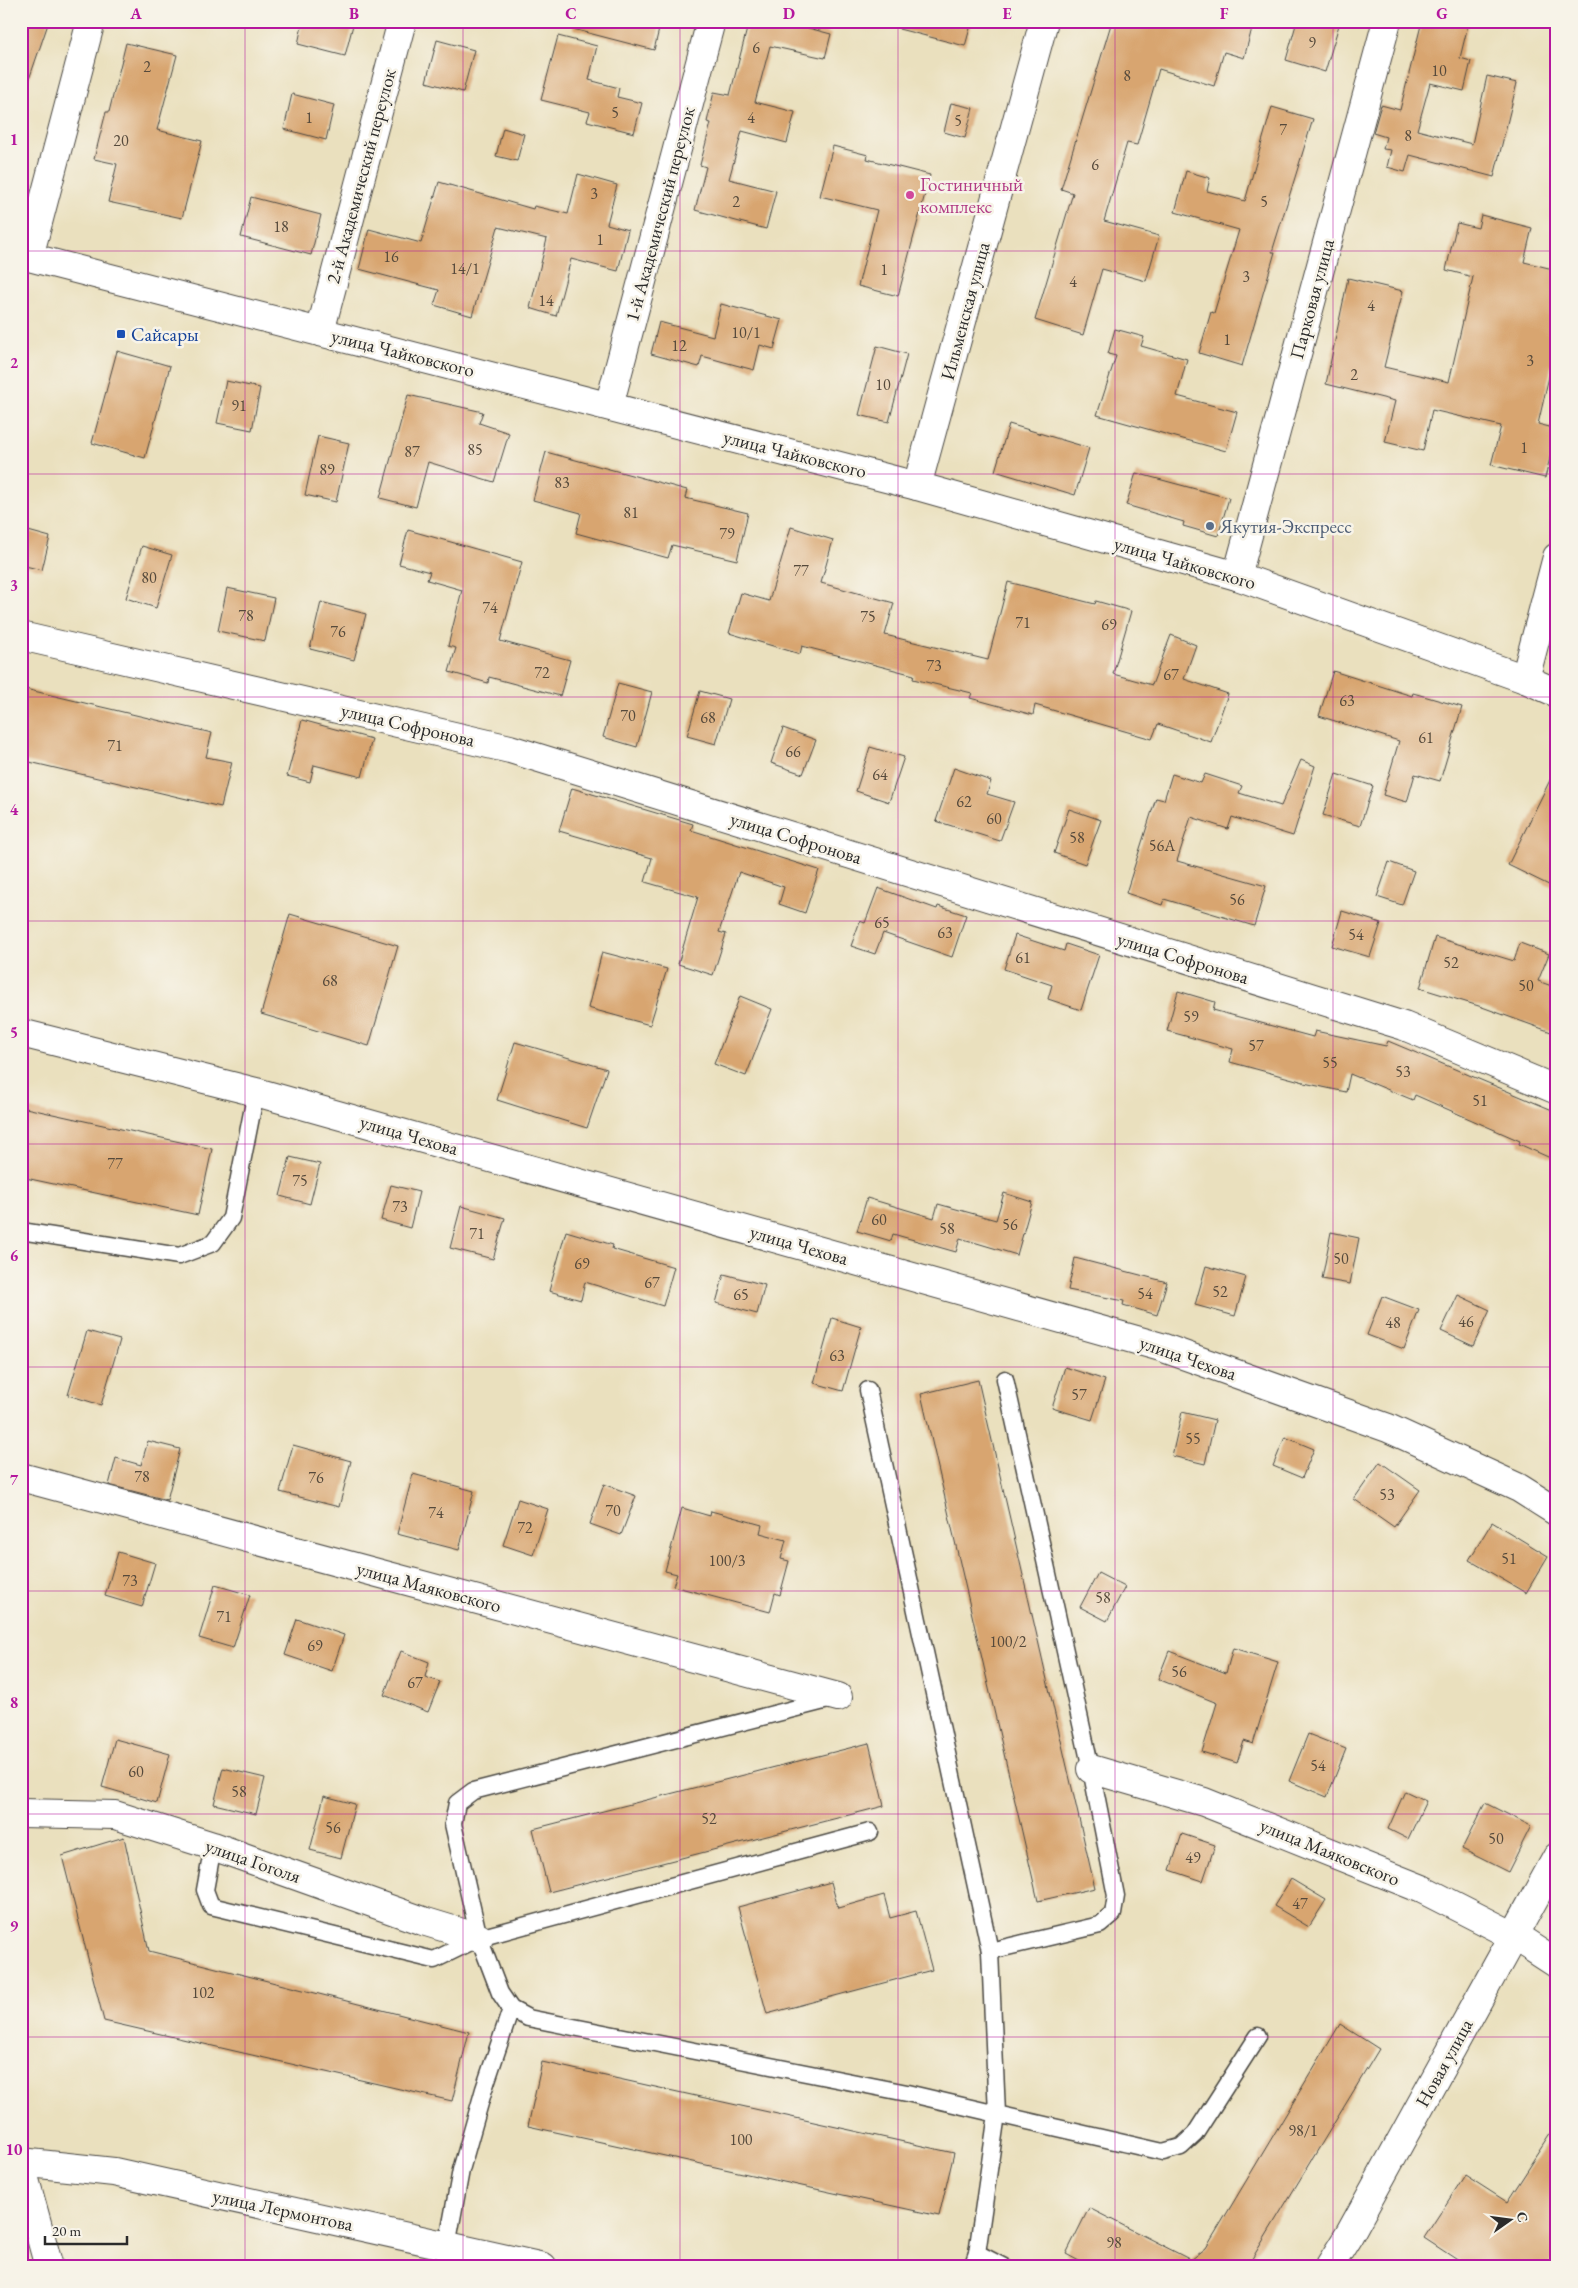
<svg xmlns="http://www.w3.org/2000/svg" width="1578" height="2288" font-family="'EB Garamond',serif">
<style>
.building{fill:#d8a570}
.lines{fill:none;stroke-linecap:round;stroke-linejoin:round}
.lane-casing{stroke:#484641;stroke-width:19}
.street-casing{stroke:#484641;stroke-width:30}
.secondary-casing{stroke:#484641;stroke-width:30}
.primary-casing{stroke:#484641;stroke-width:30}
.lane{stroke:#fff;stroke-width:16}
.street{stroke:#fff;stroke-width:28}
.secondary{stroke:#fff;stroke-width:28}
.primary{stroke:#fff;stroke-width:28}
.grid{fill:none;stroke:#b5179e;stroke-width:1;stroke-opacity:0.55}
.hotel-dot{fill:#d1479c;stroke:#f7f3e8;stroke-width:2}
.transit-dot{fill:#1a4fb4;stroke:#f7f3e8;stroke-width:2}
.service-dot{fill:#5c6f8a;stroke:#f7f3e8;stroke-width:2}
.labels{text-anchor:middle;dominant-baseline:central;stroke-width:5;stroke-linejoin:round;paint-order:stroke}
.number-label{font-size:16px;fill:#564a3c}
.street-label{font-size:19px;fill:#2b2b2b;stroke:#f7f3e8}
.hotel-label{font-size:19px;fill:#b23c85;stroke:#f7f3e8;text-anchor:start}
.transit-label{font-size:19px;fill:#164399;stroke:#f7f3e8;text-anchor:start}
.service-label{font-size:19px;fill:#4e5e75;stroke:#f7f3e8;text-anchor:start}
.neatline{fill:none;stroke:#b5179e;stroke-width:2}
.grid-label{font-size:16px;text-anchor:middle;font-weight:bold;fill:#b5179e}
</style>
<rect width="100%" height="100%" fill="#f7f3e8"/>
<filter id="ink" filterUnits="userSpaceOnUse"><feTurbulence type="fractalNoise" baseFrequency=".02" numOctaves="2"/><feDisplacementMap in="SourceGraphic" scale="10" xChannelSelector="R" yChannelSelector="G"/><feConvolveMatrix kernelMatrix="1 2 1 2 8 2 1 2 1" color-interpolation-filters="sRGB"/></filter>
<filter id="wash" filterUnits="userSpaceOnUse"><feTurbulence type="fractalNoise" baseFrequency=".0096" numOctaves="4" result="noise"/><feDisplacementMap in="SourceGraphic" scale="20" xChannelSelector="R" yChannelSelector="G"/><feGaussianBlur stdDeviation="1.12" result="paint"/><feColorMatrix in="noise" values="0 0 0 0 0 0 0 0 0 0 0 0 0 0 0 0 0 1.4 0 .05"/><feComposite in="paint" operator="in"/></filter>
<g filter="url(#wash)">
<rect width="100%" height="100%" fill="#eae0be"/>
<g id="blocks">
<!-- building -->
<g class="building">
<path d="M21,21h28l-24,70h-4z"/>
<path d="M303,21h51l-9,35 -47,-12z"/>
<path d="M574,21h87l-7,29 -81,-21z"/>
<path d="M749,21h32l50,13 -6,24 -55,-12 -15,56 40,10 -8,31 -45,-12 -13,48 47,12 -10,38 -71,-19 11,-43 -6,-2 11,-42 -4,-1 7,-30 16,3z"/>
<path d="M900,21h72l-7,25 -66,-17z"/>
<path d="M1112,21h142l-10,37 -20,-6 -10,34 -55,-17 -22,76 -10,-2 -23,78 55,15 -13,45 -44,-12 -19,66 -48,-15 38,-127 -12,-4z"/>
<path d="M1297,21h29l13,4 -14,47 -39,-12z"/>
<path d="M1422,21h47l-9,37 11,3 -7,30 -34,-8 -13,47 55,14 15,-68 30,7 -23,94 -84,-22 -5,17 -18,-5 4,-17 -8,-1 3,-12 -13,-4 8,-28 19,5z"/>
<path d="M558,36l39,10 -8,34 30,8 -2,9 25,6 -8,30 -47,-12 3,-9 -49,-12z"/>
<path d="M437,40l37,10 -11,42 -37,-10z"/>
<path d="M126,43l51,12 -20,75 45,11 -20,77 -74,-16 9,-38 -23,-5 12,-47h3z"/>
<path d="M292,94l42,11 -8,35 -42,-11z"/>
<path d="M951,103l22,5 -8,30 -21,-6z"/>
<path d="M1272,107l41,12 -41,133h3l-33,114 -43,-13 12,-41 3,1 25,-83 -64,-18 11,-41 24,7 -3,13 38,10z"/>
<path d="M503,128l21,6 -7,27 -21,-5z"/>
<path d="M833,146l35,9 -1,4 63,16 -32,121 -40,-10 19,-76 -57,-14z"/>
<path d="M578,174l39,11 -10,39 21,6 -10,41 -47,-12 -15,57 -26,-8 17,-69 -49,-12 -26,89 -38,-11 5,-15 -80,-21 10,-40 52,14 18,-61 94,27 1,-3 34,8z"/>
<path d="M251,197l70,18 -10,40 -70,-18z"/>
<path d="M1481,215l51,13 -8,34 33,8v72l-19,82 19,5 -12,49 -54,-13 10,-39 -69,-16 -9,41 -38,-9 10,-41 -69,-17 22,-106 55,13 -19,76 65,15 24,-105 -27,-7 11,-47 21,5z"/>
<path d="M721,304l61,16 -8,29 -14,-4 -6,25 -52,-14 -3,11 -48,-13 8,-32 54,14z"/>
<path d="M1115,329l29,8 -3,9 46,13 -10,37 60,16 -11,39 -129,-36 19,-59 -8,-2z"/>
<path d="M877,346l30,8 -18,68 -30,-7z"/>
<path d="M117,351l53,15 -25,92 -53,-15z"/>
<path d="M226,381l34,7 -8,42 -35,-7z"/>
<path d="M408,395l75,17 -4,11 30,10 -15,49 -66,-20 -12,45 -36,-9z"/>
<path d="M1009,424l80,24 -14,47 -80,-24z"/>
<path d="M318,436l31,7 -13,59 -31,-7z"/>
<path d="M546,452l141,38 -2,8 63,15 -11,47 -65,-15 -4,13 -92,-25 5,-20 -48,-13z"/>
<path d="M1136,473l93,25 -11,38 -35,-10 1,-4 -58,-17z"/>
<path d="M791,527l42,13 -12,43 73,20 -9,32 103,25 20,-78 87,22 1,-3 35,10 -18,63 39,11 19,-50 25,10 -12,34 44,15 -17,48 -53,-18 -6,15 -117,-34 -2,10 -63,-17 2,-5 -59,-14 1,-4 -112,-29 -2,8 -71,-21 12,-40 28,8z"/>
<path d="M21,529l29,8 -8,33 -21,-5z"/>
<path d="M408,530l114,32 -22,79 70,19 -10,36 -71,-19 -1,6 -39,-11 7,-24 -8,-2 14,-56 -35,-10 3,-8 -31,-8z"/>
<path d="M142,546l30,9 -16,53 -30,-10z"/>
<path d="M227,588l47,10 -9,43 -47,-10z"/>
<path d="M321,602l45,12 -12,46 -44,-11z"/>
<path d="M1333,671l79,25 1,-3 49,14 -22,74 -25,-7 -8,28 -24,-7 16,-54 -80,-25z"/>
<path d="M618,683l34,9 -15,55 -34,-10z"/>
<path d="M21,688l191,45 -6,24 26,5 -11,45 -200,-47z"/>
<path d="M700,691l29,8 -13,45 -29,-8z"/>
<path d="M302,720l70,19 -10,38 -48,-12 -4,17 -23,-6z"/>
<path d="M783,728l33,12 -13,34 -32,-11z"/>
<path d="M870,747l34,10 -15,45 -33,-11z"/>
<path d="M1301,760l14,6 -22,70 -61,-19 -4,12 -37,-12 -14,44 89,25 -12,40 -90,-27 -2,6 -36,-12 30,-95 8,2 8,-26 29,9 4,-9 37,12 -3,7 42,13z"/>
<path d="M1557,766v123l-49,-24z"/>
<path d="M954,768l37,13 -4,13 27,8 -14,39 -64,-20z"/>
<path d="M1336,774l37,12 -13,40 -37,-11z"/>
<path d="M572,788l121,36 -2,6 128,40 -14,43 -26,-9 5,-17 -45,-15 -20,60 7,2 -13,41 -35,-11 20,-67 -53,-15 7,-24 -93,-27z"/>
<path d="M1069,809l32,11 -16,44 -31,-11z"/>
<path d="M1389,862l25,9 -12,34 -25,-8z"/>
<path d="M878,888l59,21 1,-3 28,9 -14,42 -69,-24 -8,21 -24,-8 9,-25 5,2z"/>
<path d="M1342,911l39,12 -11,34 -38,-11z"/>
<path d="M290,914l108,32 -29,100 -108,-32z"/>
<path d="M1015,935l49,16 2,-7 33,11 -18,55 -33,-11 4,-14 -48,-16z"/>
<path d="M1435,937l79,24 6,-18 29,11 -11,27 19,7v28l-6,16 -69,-25 -62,-19z"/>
<path d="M602,952l65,17 -17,56 -62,-17z"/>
<path d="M1178,991l37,11 -2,8 100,27 2,-6 71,15 2,-5 169,71v49l-38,-17 1,-3 -105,-46 -2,5 -63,-26 -4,18 -42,-9v-1l-74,-20 3,-13 -66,-18z"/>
<path d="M740,996l32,13 -26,67 -32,-12z"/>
<path d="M515,1042l92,27 -20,59 -90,-28z"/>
<path d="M21,1107l191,42 -14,66 -177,-38z"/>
<path d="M290,1157l30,7 -10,40 -30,-8z"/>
<path d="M391,1185l28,7 -9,36 -29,-8z"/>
<path d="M1004,1193l28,9 -15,53 -57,-17 -4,14 -63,-18 -2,7 -34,-10 10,-33 67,20 4,-14 58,16z"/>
<path d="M461,1206l44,12 -12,41 -43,-11z"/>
<path d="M566,1231l47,14 -1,4 62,18 -11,39 -78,-24 -4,18 -32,-9z"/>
<path d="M1331,1232l28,6 -9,46 -28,-5z"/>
<path d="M1075,1258l92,24 -10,33 -34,-10 1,-4 -56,-11z"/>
<path d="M1206,1266l40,11 -11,39 -40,-11z"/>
<path d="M724,1274l41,11 -8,29 -41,-11z"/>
<path d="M1458,1295l32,15 -17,36 -32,-15z"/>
<path d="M1382,1296l37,14 -15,39 -37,-14z"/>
<path d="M832,1318l29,9 -18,64 -29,-8z"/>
<path d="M87,1331l33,9 -19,65 -33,-10z"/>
<path d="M1065,1367l40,13 -13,40 -40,-12z"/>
<path d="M978,1380l117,508 -57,13 -117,-507z"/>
<path d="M1182,1412l33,8 -10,44 -33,-8z"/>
<path d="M1285,1437l29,12 -12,29 -29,-12z"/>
<path d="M148,1441l32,8 -13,51 -58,-15 7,-27 25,7z"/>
<path d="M293,1445l58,16 -12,46 -59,-15z"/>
<path d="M1380,1462l40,28 -26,37 -40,-28z"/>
<path d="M413,1474l61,17 -15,59 -62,-16z"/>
<path d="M604,1484l32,12 -15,39 -31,-11z"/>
<path d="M518,1499l30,10 -15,46 -30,-10z"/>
<path d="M682,1508l28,8 1,-5 51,14 -2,8 26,7 -5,19 8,2 -9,34 -5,-2 -5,19 -97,-26 4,-12 -12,-3z"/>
<path d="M1492,1522l56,34 -22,37 -57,-33z"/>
<path d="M118,1552l37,11 -13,44 -37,-11z"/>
<path d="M1098,1573l27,14 -18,34 -27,-14z"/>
<path d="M215,1585l35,10 -17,53 -34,-10z"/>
<path d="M297,1619l47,16 -12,36 -47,-16z"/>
<path d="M1233,1648l45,14 -25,82 -9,-3 -7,22 -35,-11 15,-49 -59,-24 11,-28 57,22z"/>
<path d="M401,1651l28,11 -4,15 15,5 -12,30 -44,-17z"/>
<path d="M1308,1734l38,15 -19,48 -38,-16z"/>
<path d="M115,1739l55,15 -13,49 -55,-16z"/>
<path d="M869,1743l15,63 -335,86 -16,-63z"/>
<path d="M223,1768l42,10 -9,36 -42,-10z"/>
<path d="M1405,1791l21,10 -18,38 -20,-10z"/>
<path d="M324,1796l31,8 -14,54 -31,-8z"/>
<path d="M1485,1803l46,23 -23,46 -46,-23z"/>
<path d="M1182,1834l33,11 -12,36 -33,-11z"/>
<path d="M124,1837l25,114 320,81 -17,69 -348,-80 -42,-165z"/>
<path d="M1291,1879l35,21 -17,27 -35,-21z"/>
<path d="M831,1882l7,26 46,-13 6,23 26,-7 16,59 -165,44 -29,-107z"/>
<path d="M1340,2024l39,25 -132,218h-157l-24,-13 23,-46 102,52 15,-12z"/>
<path d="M542,2062l412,91 -15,63 -411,-90z"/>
<path d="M1557,2125v127l-10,15h-79l-44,-29 41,-63 42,27z"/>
</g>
</g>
</g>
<g filter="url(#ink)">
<use href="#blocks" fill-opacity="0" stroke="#484641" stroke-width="1"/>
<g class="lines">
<defs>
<g id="lane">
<path d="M21,1231l158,25 34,-13 18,-25 25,-126"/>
<path d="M868,1390l122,561 7,163 166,38 18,-5 14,-13 63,-98"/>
<path d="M832,1699l-359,92 -16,12 -4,21 26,114 21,55 11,16 17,9 379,75 90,21 -20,139 -5,14"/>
<path d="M213,1846l-8,44 6,16 223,54 45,-22 391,-106"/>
<path d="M990,1951l110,-26 13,-11 3,-18 -25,-127 -86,-390"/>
<path d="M447,2246l14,-76 23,-81 27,-80"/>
<path d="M977,2253l27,14"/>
</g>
<g id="street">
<path d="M29,257l62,-236"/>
<path d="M320,332l82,-311"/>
<path d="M609,406l102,-385"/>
<path d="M1237,576l150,-555"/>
<path d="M21,636l489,113 894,277 153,64"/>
<path d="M1525,679l32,-122"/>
<path d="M21,1033l235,59 905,255 227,81 131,60 38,24"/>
<path d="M21,1477l817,220"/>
<path d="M1091,1769l113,33 218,87 92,47 43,28"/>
<path d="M21,1813l94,2 98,31 210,75 56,17"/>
<path d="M1329,2267l20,-32 208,-378"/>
</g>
<g id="secondary">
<path d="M21,255l896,231 320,90 288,103 32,14"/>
<path d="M917,486l127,-465"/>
<path d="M21,2165l28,102"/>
</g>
<path id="primary" d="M21,2162l93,10 429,95"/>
</defs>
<!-- lane casing -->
<use href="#lane" class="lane-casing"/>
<!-- street casing -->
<use href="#street" class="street-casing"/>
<!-- secondary casing -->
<use href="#secondary" class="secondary-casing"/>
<!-- primary casing -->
<use href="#primary" class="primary-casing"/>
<!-- lane -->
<use href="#lane" class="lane"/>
<!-- street -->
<use href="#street" class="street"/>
<!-- secondary -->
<use href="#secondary" class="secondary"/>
<!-- primary -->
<use href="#primary" class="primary"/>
</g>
</g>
<!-- grid -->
<path class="grid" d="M245,21v2246M463,21v2246M680,21v2246M898,21v2246M1115,21v2246M1333,21v2246M21,251h1536M21,474h1536M21,697h1536M21,921h1536M21,1144h1536M21,1367h1536M21,1591h1536M21,1814h1536M21,2037h1536"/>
<!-- markers -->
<circle class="hotel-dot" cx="910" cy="195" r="5"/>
<rect class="transit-dot" x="116" y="329" width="10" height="10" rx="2.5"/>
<circle class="service-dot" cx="1210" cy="526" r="5"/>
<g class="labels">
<!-- number labels -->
<g class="number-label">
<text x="1312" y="42">9</text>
<text x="756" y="47">6</text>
<text x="147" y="66">2</text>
<text x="1439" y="70">10</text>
<text x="1127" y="75">8</text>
<text x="615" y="112">5</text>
<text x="309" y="117">1</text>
<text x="751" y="117">4</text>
<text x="958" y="120">5</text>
<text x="1283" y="129">7</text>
<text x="1408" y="135">8</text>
<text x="121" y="140">20</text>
<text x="1095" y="164">6</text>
<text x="594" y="193">3</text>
<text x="736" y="201">2</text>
<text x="1264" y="201">5</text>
<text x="281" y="226">18</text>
<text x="600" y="239">1</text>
<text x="391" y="256">16</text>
<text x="465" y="268">14/1</text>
<text x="884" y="269">1</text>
<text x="1246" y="276">3</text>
<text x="1073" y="281">4</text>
<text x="546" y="300">14</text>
<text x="1371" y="305">4</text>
<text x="746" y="332">10/1</text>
<text x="1227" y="339">1</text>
<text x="679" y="345">12</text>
<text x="1530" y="360">3</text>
<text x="1354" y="374">2</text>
<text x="883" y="384">10</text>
<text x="239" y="405">91</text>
<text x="1524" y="447">1</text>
<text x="475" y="449">85</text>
<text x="412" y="451">87</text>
<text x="327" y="469">89</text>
<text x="562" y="482">83</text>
<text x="631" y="512">81</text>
<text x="727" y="533">79</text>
<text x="801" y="570">77</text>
<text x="149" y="577">80</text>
<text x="490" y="607">74</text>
<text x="246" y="615">78</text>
<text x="868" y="616">75</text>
<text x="1023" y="622">71</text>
<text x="1109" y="624">69</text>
<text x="338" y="631">76</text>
<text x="934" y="665">73</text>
<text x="542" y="672">72</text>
<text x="1171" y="674">67</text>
<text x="1347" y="700">63</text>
<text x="628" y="715">70</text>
<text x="708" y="717">68</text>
<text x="1426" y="737">61</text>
<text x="115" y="745">71</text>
<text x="793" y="751">66</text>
<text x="880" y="774">64</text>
<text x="964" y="801">62</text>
<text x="994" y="818">60</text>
<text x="1077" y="837">58</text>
<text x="1162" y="845">56А</text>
<text x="1237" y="899">56</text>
<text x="882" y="922">65</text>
<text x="945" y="932">63</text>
<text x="1356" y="934">54</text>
<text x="1023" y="957">61</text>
<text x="1451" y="962">52</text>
<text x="330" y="980">68</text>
<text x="1526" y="985">50</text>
<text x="1191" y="1016">59</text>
<text x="1256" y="1045">57</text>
<text x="1330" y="1062">55</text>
<text x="1403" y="1071">53</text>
<text x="1480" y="1100">51</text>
<text x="115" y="1163">77</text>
<text x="300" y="1180">75</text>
<text x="400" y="1206">73</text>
<text x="879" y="1219">60</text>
<text x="1010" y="1224">56</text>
<text x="947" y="1228">58</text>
<text x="477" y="1233">71</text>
<text x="1341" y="1258">50</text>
<text x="582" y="1263">69</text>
<text x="652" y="1282">67</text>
<text x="1220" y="1291">52</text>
<text x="1145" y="1293">54</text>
<text x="741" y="1294">65</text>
<text x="1466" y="1321">46</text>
<text x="1393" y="1322">48</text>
<text x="837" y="1355">63</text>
<text x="1079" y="1394">57</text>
<text x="1193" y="1438">55</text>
<text x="142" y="1476">78</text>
<text x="316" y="1477">76</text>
<text x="1387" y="1494">53</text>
<text x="613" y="1510">70</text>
<text x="436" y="1512">74</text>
<text x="525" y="1527">72</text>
<text x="1509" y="1558">51</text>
<text x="727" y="1560">100/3</text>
<text x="130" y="1580">73</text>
<text x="1103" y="1597">58</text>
<text x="224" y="1616">71</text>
<text x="1008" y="1641">100/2</text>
<text x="315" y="1645">69</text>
<text x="1179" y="1671">56</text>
<text x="415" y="1682">67</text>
<text x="1318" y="1765">54</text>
<text x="136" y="1771">60</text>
<text x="239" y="1791">58</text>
<text x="709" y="1818">52</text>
<text x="333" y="1827">56</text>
<text x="1496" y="1838">50</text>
<text x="1193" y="1857">49</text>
<text x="1300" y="1903">47</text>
<text x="203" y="1992">102</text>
<text x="1303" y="2130">98/1</text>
<text x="741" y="2139">100</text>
<text x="1114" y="2242">98</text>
</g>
<!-- street labels -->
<g class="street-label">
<text transform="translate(361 176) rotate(-75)">2-й Академический переулок</text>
<text transform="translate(660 214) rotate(-75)">1-й Академический переулок</text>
<text transform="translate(1312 299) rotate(-75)">Парковая улица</text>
<text transform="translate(965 311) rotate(-75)">Ильменская улица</text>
<text transform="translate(403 353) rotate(14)">улица Чайковского</text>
<text transform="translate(795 454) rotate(14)">улица Чайковского</text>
<text transform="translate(1185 563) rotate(16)">улица Чайковского</text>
<text transform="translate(408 725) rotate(13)">улица Софронова</text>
<text transform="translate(796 838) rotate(17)">улица Софронова</text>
<text transform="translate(1183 958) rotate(17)">улица Софронова</text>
<text transform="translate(409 1135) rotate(16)">улица Чехова</text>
<text transform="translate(799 1245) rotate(16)">улица Чехова</text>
<text transform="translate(1188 1358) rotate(19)">улица Чехова</text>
<text transform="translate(429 1587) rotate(15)">улица Маяковского</text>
<text transform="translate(1330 1852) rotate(22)">улица Маяковского</text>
<text transform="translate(253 1861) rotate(19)">улица Гоголя</text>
<text transform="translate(1444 2063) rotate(-61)">Новая улица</text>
<text transform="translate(283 2210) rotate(12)">улица Лермонтова</text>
</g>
<!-- hotel labels -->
<g class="hotel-label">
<text x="920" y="184">Гостиничный<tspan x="920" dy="22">комплекс</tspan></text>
</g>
<!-- transit labels -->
<g class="transit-label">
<text x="131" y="334">Сайсары</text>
</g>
<!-- service labels -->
<g class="service-label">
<text x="1220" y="526">Якутия-Экспресс</text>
</g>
</g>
<!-- margin -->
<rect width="1578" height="2288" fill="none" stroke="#f7f3e8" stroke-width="55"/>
<!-- north arrow -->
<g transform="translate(1510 2220) rotate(76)" stroke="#f7f3e8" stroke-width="4" paint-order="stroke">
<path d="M0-4L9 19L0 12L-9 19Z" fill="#2b2b2b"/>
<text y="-8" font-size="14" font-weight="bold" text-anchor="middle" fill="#2b2b2b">С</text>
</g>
<!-- scale -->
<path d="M45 2236v8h82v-8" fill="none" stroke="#2b2b2b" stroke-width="2.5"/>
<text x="52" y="2236" font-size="15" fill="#2b2b2b" stroke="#f7f3e8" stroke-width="4" paint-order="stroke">20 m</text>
<rect x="28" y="28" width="1522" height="2232" class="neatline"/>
<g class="grid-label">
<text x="136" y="19">A</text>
<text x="354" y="19">B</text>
<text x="571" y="19">C</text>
<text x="789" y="19">D</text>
<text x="1007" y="19">E</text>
<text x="1224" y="19">F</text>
<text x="1442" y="19">G</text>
<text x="14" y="145">1</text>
<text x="14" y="368">2</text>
<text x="14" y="591">3</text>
<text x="14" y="815">4</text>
<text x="14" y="1038">5</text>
<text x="14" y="1261">6</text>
<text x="14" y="1485">7</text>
<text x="14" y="1708">8</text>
<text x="14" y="1931">9</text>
<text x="14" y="2155">10</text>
</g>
</svg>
